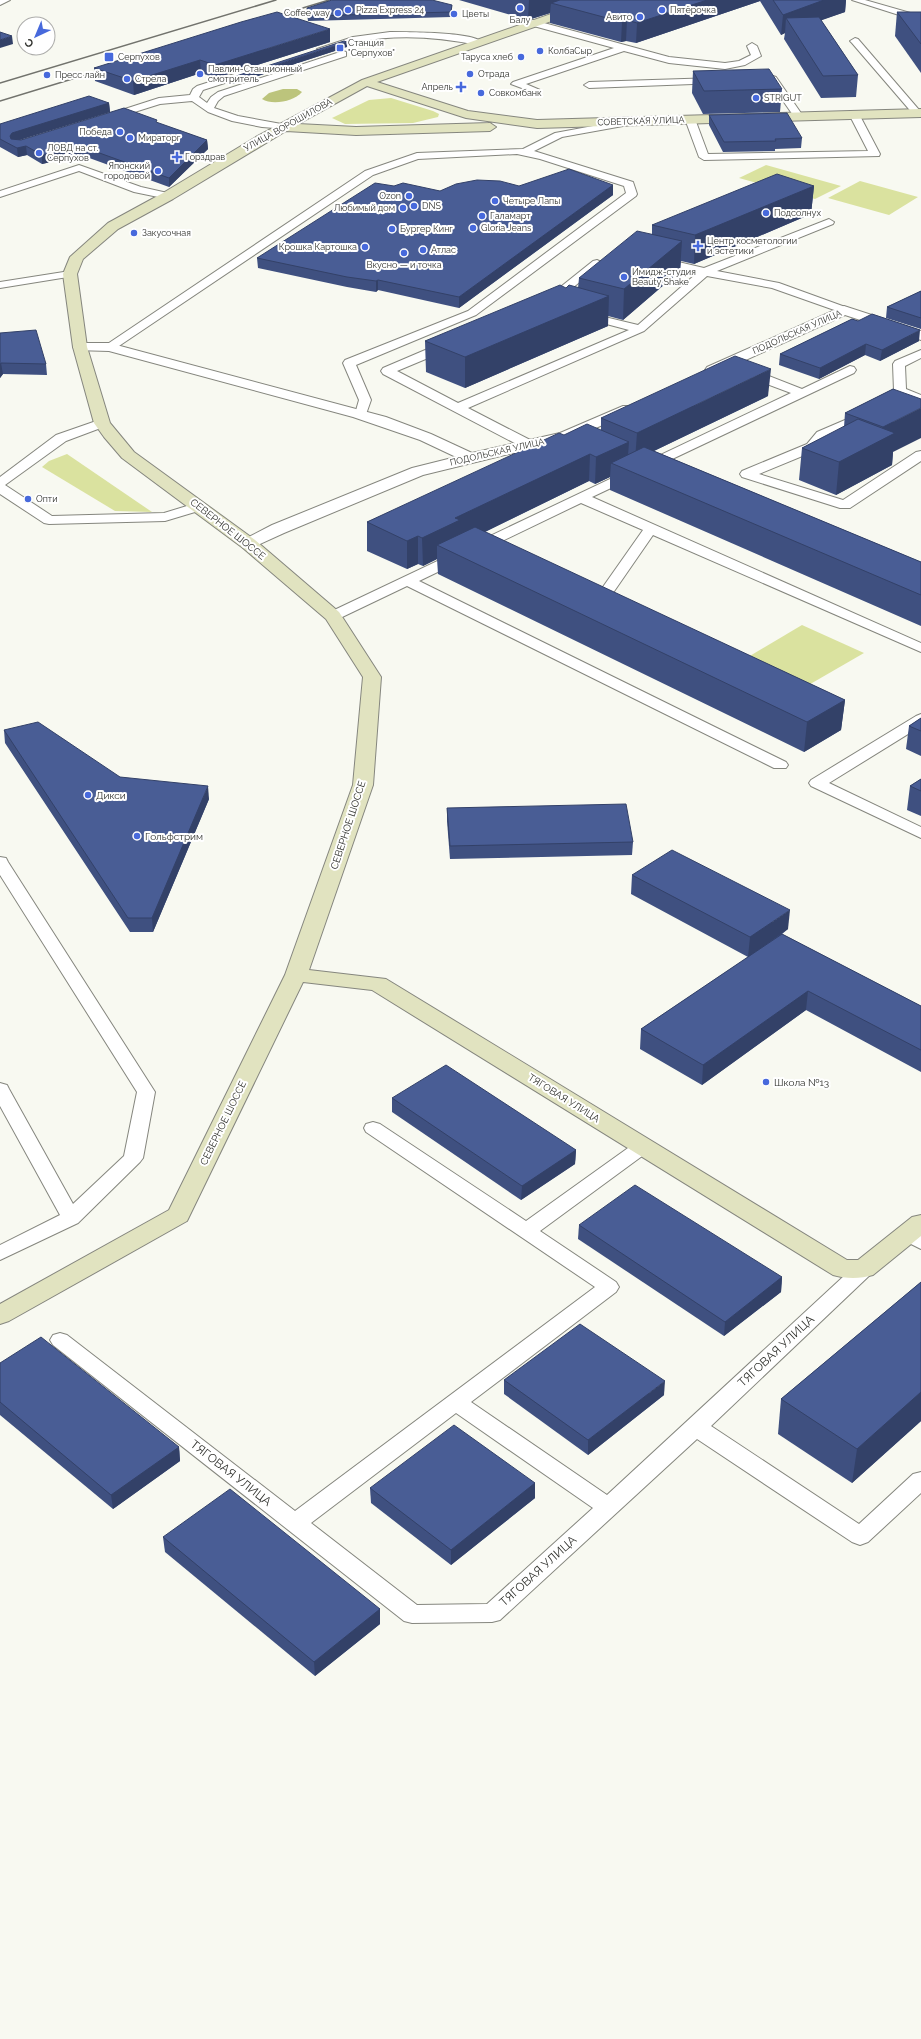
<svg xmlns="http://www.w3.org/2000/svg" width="921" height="2039" font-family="Raleway,sans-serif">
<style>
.green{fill:#dae29f}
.water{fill:#bcc47c}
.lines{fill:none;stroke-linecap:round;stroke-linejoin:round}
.lane-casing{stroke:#85867e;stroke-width:2}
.street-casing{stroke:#85867e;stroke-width:2}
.secondary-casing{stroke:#85867e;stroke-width:2}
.lane{fill:#fff;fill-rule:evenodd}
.street{fill:#fff;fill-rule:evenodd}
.secondary{fill:#e1e3c0;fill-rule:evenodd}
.rail{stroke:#72736d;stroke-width:1.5}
.wall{fill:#3f5080}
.shaded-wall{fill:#334168}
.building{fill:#495d95;stroke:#334168}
.poi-dot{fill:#4769dc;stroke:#fff;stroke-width:1.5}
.labels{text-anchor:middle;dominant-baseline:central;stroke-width:4;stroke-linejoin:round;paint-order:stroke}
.far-poi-label{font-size:9px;fill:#31322e;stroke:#fff;text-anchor:start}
.far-street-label{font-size:9px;fill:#31322e;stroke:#fff}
.street-label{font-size:10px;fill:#31322e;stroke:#fff}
.poi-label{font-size:10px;fill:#31322e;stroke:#fff;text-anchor:start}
.near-street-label{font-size:12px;fill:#31322e;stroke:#fff}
</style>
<rect width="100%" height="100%" fill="#f8f9f1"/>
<!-- green -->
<g class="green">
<path d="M391,98l42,13 6,3 -1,3 -25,6 -68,1 -13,-6 37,-18z"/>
<path d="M766,165l75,21 -26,13 -76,-21z"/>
<path d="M860,181l58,16 -29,18 -61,-17z"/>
<path d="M67,454l85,58 -37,-1 -73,-44 7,-6z"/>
<path d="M802,625l62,28 -71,41 -60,-28z"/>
</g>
<!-- water -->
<path class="water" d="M283,89h14l5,3c-8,9 -29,14 -40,7l7,-6z"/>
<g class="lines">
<defs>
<g id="lane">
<path d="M0,0h10l-10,5z"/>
<path d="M852,0h13l56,16v6z"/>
<path d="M533,20l136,37 56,6 14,-2 12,-6 -4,-9 5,-3 5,3 4,10 -16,9 -20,4 -56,-6 -45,-12 -98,33 14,6 -5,3 -24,-9 2,-2 101,-34 -84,-23v-4z"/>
<path d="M390,32c16,0 82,0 92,10l-5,3c-39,-8 -80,-11 -119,-3 -13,2 -24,7 -36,10l-5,-3 36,-12z"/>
<path d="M855,38l3,1 62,72v4h-6l-62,-72 -2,-2z"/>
<path d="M343,51l3,1v4l-122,40 -6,5 -4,7 24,8 49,9 1,2 -1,2 -25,-2 -30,-6 -24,-9 -16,-11 -32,3 -54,17 -5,-3 2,-2 56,-18 31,-3 3,-6 4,-3 53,-17 3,-1 5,3 -2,2 -53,17 -4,7 8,6 4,-6 7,-5z"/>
<path d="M773,76l3,1 27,39 -2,2h-6l-25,-36 -6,1 -5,-3 2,-2z"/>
<path d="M716,78l5,3 -2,2 -130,5 -5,-3 5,-3z"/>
<path d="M854,111l5,3 21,40 -1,2 -175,4 -5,-3 -14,-38 5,-3 5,3 13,35 160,-3 -19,-37z"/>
<path d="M631,119l3,1 2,2 -2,2 -72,13 -28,14 99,31 4,12 -1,2 -160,119 -120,50 15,35 -6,17 -4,1 -6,-4 4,-14 -16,-37 2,-3 123,-49 158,-118 -2,-7 -84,-27 -23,-5 -99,5 -45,16 -260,175 -4,1 -6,-4 262,-176 52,-18 106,-4 32,-16z"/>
<path d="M79,165l62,22 31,7 1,2 -5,3 -34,-7 -55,-21 -79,26v-6z"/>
<path d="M829,219l5,3 -1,2 -116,47 62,12 69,25 2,2 -2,2h-8l-68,-24 -65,-12 -63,55 -176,77 66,34 1,3 -1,3h-10l-141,-74 -2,-3 2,-3 61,-26h8l2,3 -2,3 -55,23 61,32 171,-73 -49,-13 -2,-2 2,-2 4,-1 54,13 59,-52 -44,-11 -2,-2 2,-2 4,-1 47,11z"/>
<path d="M597,260l6,3 -2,2 -50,40h-8l-2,-2 2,-2 50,-40z"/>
<path d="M70,271l6,3 -2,2 -74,12v-6z"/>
<path d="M921,350v8l-16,8 1,23 15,6v8l-25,-9 -2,-3 -1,-27 2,-3z"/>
<path d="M850,366l4,1 2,3 -2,3 -262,124 329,146v9l-268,-117 -47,68c-7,2 -17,-1 -21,-7l2,-3 5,-1 6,2 45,-64 -62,-27 -162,78 367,181 2,3 -2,3h-12l-367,-182 -69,33h-10l-2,-3 2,-3 463,-220 -48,-18 -2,-3 2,-3h8l51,20z"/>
<path d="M866,411l6,4 -2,3 -45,20 -8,12 -58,24 84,26 73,-48 5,-1v10l-71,47h-10l-98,-31 -2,-3 2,-3 65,-27 10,-12z"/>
<path d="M102,419l4,1 2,3 -2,3 -40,15 -61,44 47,31 112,-3 36,-11 7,4 -2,3 -40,12 -116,3 -5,-1 -44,-29v-17l56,-42z"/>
<path d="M921,714v12l-92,57 92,44v11l-110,-52 -2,-3 2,-3 105,-64z"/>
<path d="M0,857l6,1 2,4 147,230 -12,66 -3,4 -62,61 -78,37v-15l60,-30 -60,-109v-23l7,2 2,4 64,115 51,-48 13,-64 -137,-217z"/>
<path d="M373,1122l7,2 146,97 109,-78 7,-2 7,2 3,4 -3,4 -109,80 76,51 3,5 -3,5 -145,110 136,93 250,-231 7,-2 7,2 3,5 -3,5 -160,152 148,98 54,-50 8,-2v21l-53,49 -8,3 -8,-3 -155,-103 -197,181 -8,2 -80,1 -8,-2 -351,-276 -3,-5 3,-5 7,-2 7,2 228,176 300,-224 -229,-155 -2,-4 2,-4zM456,1413l137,95 -106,96 -70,1 -106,-82z"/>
<path d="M908,1227l13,6v16l-20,-10 -3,-5 3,-5z"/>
</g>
<g id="street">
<path d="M844,306l77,25v9l-76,-25 -128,58h-10l-2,-3 2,-3z"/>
<path d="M80,343h29l277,74 45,17 41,19 88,-20 63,-27h10l3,3 -3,3 -63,27 -147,36 -139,58 -35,16 -6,-1 -2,-4 2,-4 29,-15 140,-57 44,-11 -36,-17 -67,-23 -244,-66 -34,-1 -2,-3 2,-3z"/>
</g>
<path id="secondary" d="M591,0h16l-1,2 -229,80 91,29 69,9 384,-11v8l-384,11 -71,-10 -99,-32 -69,38 58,3 134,-4 6,4 -6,4 -134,4 -70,-4 -113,68 -55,30 -35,30 -6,15 10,73 23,76 24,29 121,88 84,72 42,65 -8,108 -64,185 77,9 461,281h11l54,-43 9,-2v21l-48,39c-13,4 -27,4 -40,0l-461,-285 -69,-8 -116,239 -178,100 -9,3v-20l169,-94 116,-235 68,-190 10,-108 -37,-58 -83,-71 -121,-90 -18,-21 -10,-14 -21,-76 -10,-73 7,-17 38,-34 55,-30 93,-56 106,-57z"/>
</defs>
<!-- lane casing -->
<use href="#lane" class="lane-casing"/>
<!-- street casing -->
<use href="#street" class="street-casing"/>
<!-- secondary casing -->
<use href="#secondary" class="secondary-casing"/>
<!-- lane -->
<use href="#lane" class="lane"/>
<!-- street -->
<use href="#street" class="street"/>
<!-- secondary -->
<use href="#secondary" class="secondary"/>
<!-- rail -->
<g class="rail">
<path d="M273,17l56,-17"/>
<path d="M0,83l276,-83"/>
<path d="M0,101l105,-32"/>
</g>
</g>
<!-- wall -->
<g class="wall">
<path d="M459,0h387l-1,12 -24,8 37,55 -2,22 -35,1 -37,-59 1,-6 -4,2 -21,-34 -124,42 -10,-2 -5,1 -71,-19v-10l-22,7z"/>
<path d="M452,5l-1,12 -143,4 -1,-7v-6z"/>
<path d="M897,12h24v61l-26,-37z"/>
<path d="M330,42l-114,36 -15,-5 -67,22 -39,-14 -1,-13z"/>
<path d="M347,47l-114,37 -3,-1v-5z"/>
<path d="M693,71l89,18 -2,23 -77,2 -11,-21z"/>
<path d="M109,103l1,9 -91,28 138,-17 50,17 1,9 -39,38 -88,-32 -39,9 -15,-9 -9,2 -18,-10v-23z"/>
<path d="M709,115l93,23 -1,10 -26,1v2l-52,1 -14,-27z"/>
<path d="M613,185v10l-154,113 -81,-18 -2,2 -29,-5 -89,-19 -1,-10 137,-72 46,5 79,-5z"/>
<path d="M814,186l-3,28 -117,50 -13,-3 -1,10 -57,49 -15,-4v10l-143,62 -39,-16 -1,-31 141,-53h12l1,-10 73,-44v-9z"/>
<path d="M921,291v38l-35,-11 1,-11z"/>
<path d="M852,319l67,22 -39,20 -15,-6 -46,24 -40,-14 1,-11z"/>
<path d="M0,333l46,31 1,11 -44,-1 -3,4z"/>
<path d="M893,389v63l-1,13 -56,30 -37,-15 3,-32 42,-21 1,-14z"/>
<path d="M768,396l-114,55 267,111v64l-311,-136v-13l-15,7 -6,-3 -104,51 360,168 -4,30 -37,22 -366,-178 -1,-15 -14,7 -5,-2 -11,5 -40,-18v-29l197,-87 37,-5v-12z"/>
<path d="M921,718v38l-15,-7 3,-23z"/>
<path d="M4,730l116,47 89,22 -56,133h-23l-125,-189z"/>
<path d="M921,779v37l-14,-6 3,-24z"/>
<path d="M447,808l186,34 -1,13 -182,4 -3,-38z"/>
<path d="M632,875l156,54 -6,5 139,72v66l-115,-62 -104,75 -62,-36 1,-20 107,-72 -117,-63z"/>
<path d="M392,1098l184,52 -1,14 -54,36 -129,-88z"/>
<path d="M579,1225l203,52 -1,15 -57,44 -146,-97z"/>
<path d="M921,1282v139l-69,62 -74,-49 3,-35z"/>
<path d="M0,1363l179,84 1,14 -67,48 -113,-94z"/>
<path d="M504,1380l160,15 -76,60 -84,-61z"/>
<path d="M535,1483v15l-84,67 -80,-62 -1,-15z"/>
<path d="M163,1537l217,72v15l-65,52 -150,-124z"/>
</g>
<!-- shaded-wall -->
<g class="shaded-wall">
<path d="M529,0h57l-35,3 -1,10 -22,7z"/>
<path d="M707,0h53v1l-124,42 1,-20z"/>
<path d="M824,0h22l-1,12 -51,18 -8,-12 -1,15 -4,2 2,-20z"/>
<path d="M627,20l-1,21 -5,1 1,-20z"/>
<path d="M330,29v13l-114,36 -1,-13z"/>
<path d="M12,36l1,8 -13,4v-8z"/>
<path d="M347,42v5l-114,37 -1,-5z"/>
<path d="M200,60l1,13 -67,22 -1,-14z"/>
<path d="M109,103l1,9 -97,30 -2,2 -1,-8 2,-3z"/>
<path d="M207,140l1,9 -39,38v-9z"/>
<path d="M26,146l1,9 -9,2 -1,-9z"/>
<path d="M80,146l1,9 -39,9v-9z"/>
<path d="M613,185v10l-154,113v-11z"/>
<path d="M814,186l-3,28 -117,50 1,-29z"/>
<path d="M682,241l-2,30 -57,49 1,-31z"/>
<path d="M378,280v10l-2,2v-11z"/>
<path d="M609,296l-1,30 -143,62v-31z"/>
<path d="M920,330l-1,11 -39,20 2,-11z"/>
<path d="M866,344l-1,11 -46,24 1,-11z"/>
<path d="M1,363l2,11 -3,4v-13z"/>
<path d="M771,369l-3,27 -133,64 2,-27z"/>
<path d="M921,408v30l-28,14 -1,13 -56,30 3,-33 44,-35z"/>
<path d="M629,442l-2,27 -16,-6 -1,14 -15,7 1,-27z"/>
<path d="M590,454l-1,27 -129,63 -23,1v14l-14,7 -1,-28 33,-20z"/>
<path d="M418,536v28l-11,5v-28z"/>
<path d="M845,700l-4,30 -37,22 3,-30z"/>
<path d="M208,786l1,13 -56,133 -1,-14z"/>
<path d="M790,910l-2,19 -40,28 2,-20z"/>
<path d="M808,991l-2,19 -104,75 1,-20z"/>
<path d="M576,1150l-1,14 -54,36 1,-14z"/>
<path d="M782,1277l-1,15 -57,44 1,-14z"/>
<path d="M665,1381l-1,14 -76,60v-15z"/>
<path d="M921,1392v29l-69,62 5,-34z"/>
<path d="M179,1447l1,14 -67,48 -2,-14z"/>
<path d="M535,1483v15l-84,67v-15z"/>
<path d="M380,1609v15l-65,52 -1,-14z"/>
</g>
<!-- building -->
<g class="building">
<path d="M332,0h100l20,5 -1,7 -143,4 -1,-8z"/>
<path d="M560,0h147l-70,23 -10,-3 -5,2 -71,-19z"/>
<path d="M773,0h51l-41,15z"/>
<path d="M277,12l53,17 -115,36 -15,-5 -67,21 -39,-13 147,-46z"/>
<path d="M897,12h24v32z"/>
<path d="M819,17l39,58 -35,1 -37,-58z"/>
<path d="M0,32l12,4 -12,4z"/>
<path d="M344,41l3,1 -115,37 -2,-1z"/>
<path d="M769,69l13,20 -78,2 -11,-20z"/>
<path d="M89,96l20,7 -97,30 -2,3 1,3 10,1 103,-32 33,12 -1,2 51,18 -38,38 -89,-32 -38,9 -16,-9 -9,2 -17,-9v-15z"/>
<path d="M787,113l15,25 -27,1 1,2 -52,1 -15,-27z"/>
<path d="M569,169l44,16 -154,112 -81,-17 -2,1 -29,-4 -90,-19 118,-75 19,3 9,-3 37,8 16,-7 21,-4 23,1 19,5z"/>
<path d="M777,174l37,12 -119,49 -43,-10z"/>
<path d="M637,231l45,10 -58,48 -45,-11z"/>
<path d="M560,285l6,3 3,-3 40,11 -144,61 -40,-16z"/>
<path d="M921,291v27l-34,-11z"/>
<path d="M872,314l48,16 -38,20 -16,-6 -46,24 -40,-14 72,-35 6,2z"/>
<path d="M36,330l10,34 -45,-1 -1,2v-32z"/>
<path d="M735,356l36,13 -134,64 -36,-15z"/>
<path d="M893,389l28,10v9l-38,19 -38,-14z"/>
<path d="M858,419l37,14 -56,29 -37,-14z"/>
<path d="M587,424l42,18 -33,15 -6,-3 -135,64 5,2 -38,18 -4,-2 -11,5 -40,-19 192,-89 5,2z"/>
<path d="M644,447l277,115v33l-310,-132z"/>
<path d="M475,527l370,173 -38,22 -370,-177z"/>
<path d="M921,718v13l-12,-5z"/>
<path d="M38,722l82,55 88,9 -56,132h-24l-124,-188z"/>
<path d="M921,779v12l-11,-5z"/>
<path d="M626,804l7,38 -183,4 -3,-38z"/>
<path d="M672,850l118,60 -40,27 -118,-62z"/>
<path d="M782,934l139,72v44l-113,-59 -105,74 -62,-36z"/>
<path d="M446,1065l130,85 -54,36 -130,-88z"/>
<path d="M635,1185l147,92 -57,45 -146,-97z"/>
<path d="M921,1282v110l-64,57 -76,-50z"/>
<path d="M580,1324l85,57 -77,59 -84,-60z"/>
<path d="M41,1337l138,110 -68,48 -111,-93v-39z"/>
<path d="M454,1425l81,58 -84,67 -81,-62z"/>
<path d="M230,1489l150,120 -66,53 -151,-125z"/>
</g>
<!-- markers -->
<g class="poi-dot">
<circle cx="520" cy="8" r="4"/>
<circle cx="348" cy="10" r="4"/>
<circle cx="662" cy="10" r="4"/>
<circle cx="338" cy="13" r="4"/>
<circle cx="454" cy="14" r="4"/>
<circle cx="640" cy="17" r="4"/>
<rect x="336" y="44" width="8" height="8" rx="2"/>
<circle cx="540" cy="51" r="4"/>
<rect x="104" y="52" width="10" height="10" rx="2"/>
<circle cx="521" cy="57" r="4"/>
<circle cx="200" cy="74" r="4"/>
<circle cx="470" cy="74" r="4"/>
<circle cx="47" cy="75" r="4"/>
<circle cx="127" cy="79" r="4"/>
<path d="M459 81h4v4h4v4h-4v4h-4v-4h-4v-4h4z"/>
<circle cx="481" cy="93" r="4"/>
<circle cx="756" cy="98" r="4"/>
<circle cx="120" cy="132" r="4"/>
<circle cx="130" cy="138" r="4"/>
<circle cx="39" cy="153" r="4"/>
<path d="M175 151h4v4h4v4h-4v4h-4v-4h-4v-4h4z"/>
<circle cx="158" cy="171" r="4"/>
<circle cx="409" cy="196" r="4"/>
<circle cx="495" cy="201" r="4"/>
<circle cx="414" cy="206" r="4"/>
<circle cx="403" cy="208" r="4"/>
<circle cx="766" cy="213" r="4"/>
<circle cx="482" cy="216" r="4"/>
<circle cx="473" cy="228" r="4"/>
<circle cx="392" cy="229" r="4"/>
<circle cx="134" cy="233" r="4"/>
<path d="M696 240h4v4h4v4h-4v4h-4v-4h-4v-4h4z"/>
<circle cx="365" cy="247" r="4"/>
<circle cx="423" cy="250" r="4"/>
<circle cx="404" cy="253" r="4"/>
<circle cx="624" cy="277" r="4"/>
<circle cx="28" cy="499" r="4"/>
<circle cx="88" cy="795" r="4"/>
<circle cx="137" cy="836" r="4"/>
<circle cx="766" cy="1082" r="4"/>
</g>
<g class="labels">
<!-- far-poi labels -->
<g class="far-poi-label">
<text x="356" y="10">Pizza Express 24</text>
<text x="670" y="10">Пятёрочка</text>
<text x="330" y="13" text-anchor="end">Coffee way</text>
<text x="462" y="14">Цветы</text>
<text x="632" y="17" text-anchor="end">Авито</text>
<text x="520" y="20" text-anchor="middle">Балу</text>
<text x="348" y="43">Станция<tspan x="348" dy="10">"Серпухов"</tspan></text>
<text x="548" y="51">КолбаСыр</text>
<text x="118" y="57">Серпухов</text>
<text x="513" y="57" text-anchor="end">Таруса хлеб</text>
<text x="208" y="69">Павлин-Станционный<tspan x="208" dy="10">смотритель</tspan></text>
<text x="478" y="74">Отрада</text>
<text x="55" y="75">Пресс лайн</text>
<text x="135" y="79">Стрела</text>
<text x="453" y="87" text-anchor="end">Апрель</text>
<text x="489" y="93">Совкомбанк</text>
<text x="764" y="98">STRIGUT</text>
<text x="112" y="132" text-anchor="end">Победа</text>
<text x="138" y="138">Мираторг</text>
<text x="47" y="148">ЛОВД на ст.<tspan x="47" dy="10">Серпухов</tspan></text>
<text x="185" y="157">Горздрав</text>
<text x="150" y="166" text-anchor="end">Японский<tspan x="150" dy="10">городовой</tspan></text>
<text x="401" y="196" text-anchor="end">Ozon</text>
<text x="503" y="201">Четыре Лапы</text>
<text x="422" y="206">DNS</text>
<text x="395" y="208" text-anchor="end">Любимый дом</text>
<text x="774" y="213">Подсолнух</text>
<text x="490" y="216">Галамарт</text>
<text x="481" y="228">Gloria Jeans</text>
<text x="400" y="229">Бургер Кинг</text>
<text x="142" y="233">Закусочная</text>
<text x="707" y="241">Центр косметологии<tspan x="707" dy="10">и эстетики</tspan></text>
<text x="357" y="247" text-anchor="end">Крошка Картошка</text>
<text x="431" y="250">Атлас</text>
<text x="404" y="265" text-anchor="middle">Вкусно — и точка</text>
<text x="632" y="272">Имидж-студия<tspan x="632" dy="10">Beauty Shake</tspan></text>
<text x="36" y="499">Опти</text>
</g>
<!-- far-street labels -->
<g class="far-street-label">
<text transform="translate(641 121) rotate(-2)">СОВЕТСКАЯ УЛИЦА</text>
<text transform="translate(288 125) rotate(-29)">УЛИЦА ВОРОШИЛОВА</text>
<text transform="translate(797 332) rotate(-24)">ПОДОЛЬСКАЯ УЛИЦА</text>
<text transform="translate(497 452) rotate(-13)">ПОДОЛЬСКАЯ УЛИЦА</text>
</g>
<!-- street labels -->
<g class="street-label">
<text transform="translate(228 529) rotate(38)">СЕВЕРНОЕ ШОССЕ</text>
<text transform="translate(348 825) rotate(-72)">СЕВЕРНОЕ ШОССЕ</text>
<text transform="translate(564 1098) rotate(32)">ТЯГОВАЯ УЛИЦА</text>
<text transform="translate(223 1123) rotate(-64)">СЕВЕРНОЕ ШОССЕ</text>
</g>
<!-- poi labels -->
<g class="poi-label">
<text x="96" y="795">Дикси</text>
<text x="145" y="836">Гольфстрим</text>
<text x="774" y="1082">Школа №13</text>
</g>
<!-- near-street labels -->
<g class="near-street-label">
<text transform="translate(776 1351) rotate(-43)">ТЯГОВАЯ УЛИЦА</text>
<text transform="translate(231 1473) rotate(38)">ТЯГОВАЯ УЛИЦА</text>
<text transform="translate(538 1571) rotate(-42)">ТЯГОВАЯ УЛИЦА</text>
</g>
</g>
<!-- north arrow -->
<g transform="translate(36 36) rotate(224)"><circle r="19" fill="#ffffff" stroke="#adadab"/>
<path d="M0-3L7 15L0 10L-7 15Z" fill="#4769dc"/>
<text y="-6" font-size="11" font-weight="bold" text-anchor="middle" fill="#31322e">С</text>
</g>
</svg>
